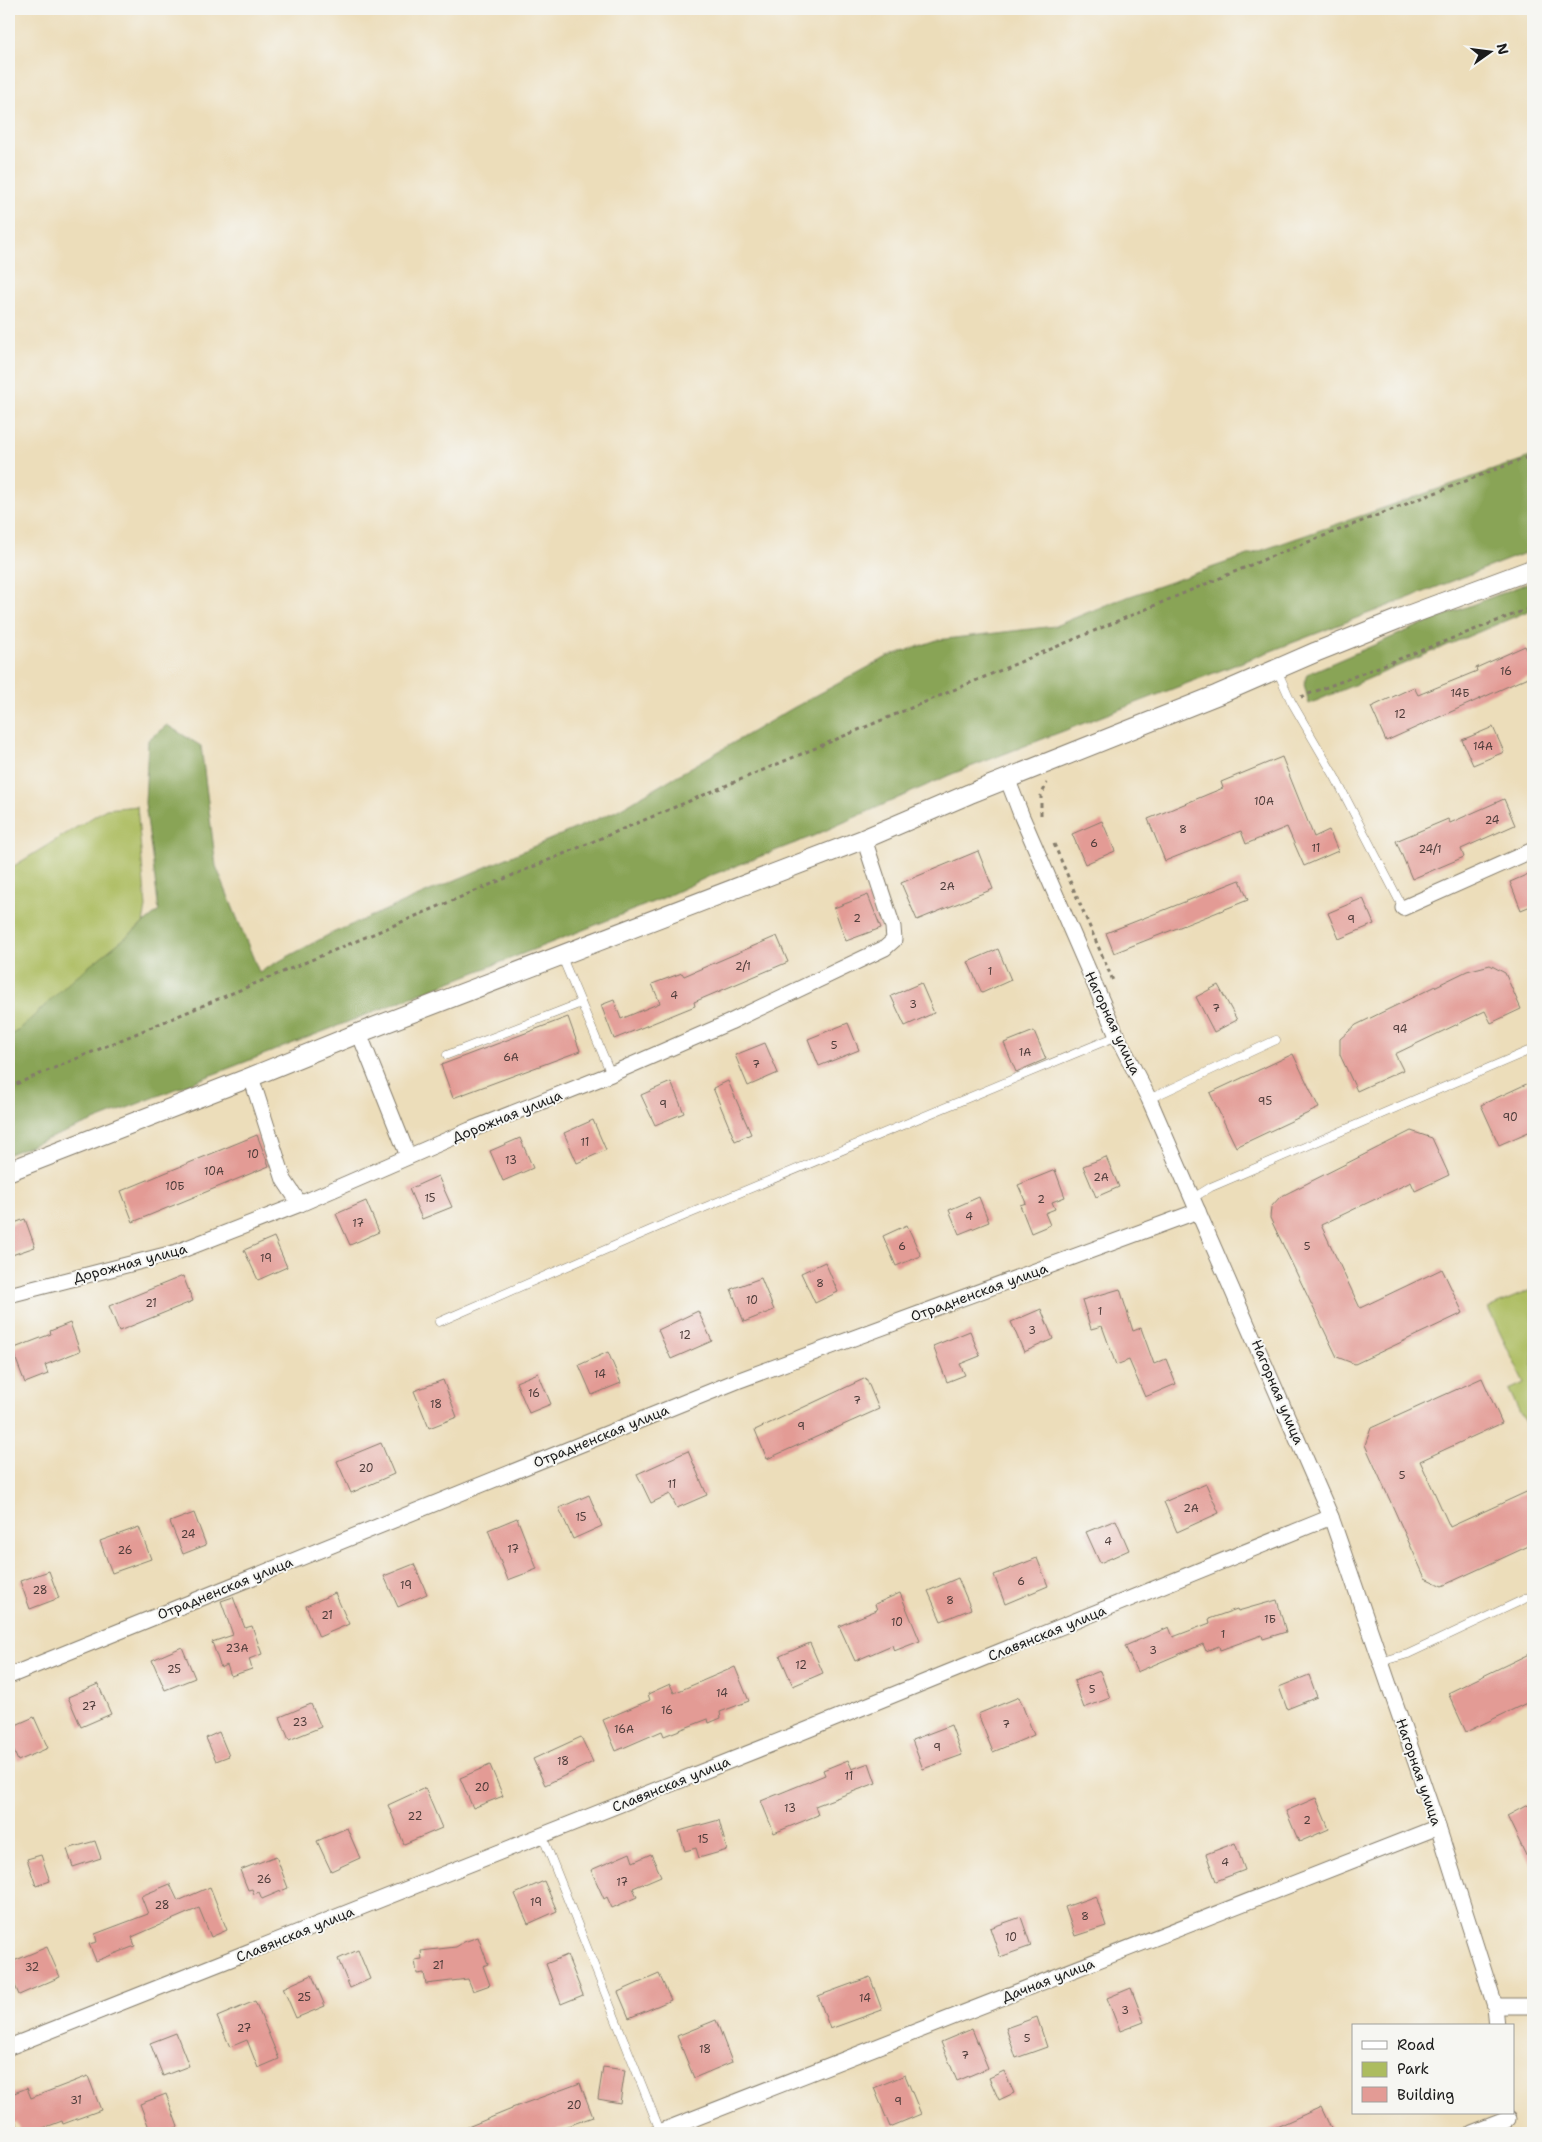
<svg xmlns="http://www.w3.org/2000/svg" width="1542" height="2142" font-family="'Shantell Sans',sans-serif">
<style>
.green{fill:#acbc5f;stroke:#646c3e}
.forest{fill:#89a456;stroke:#526039}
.building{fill:#e39b95}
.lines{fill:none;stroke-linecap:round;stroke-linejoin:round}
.service-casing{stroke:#847c6b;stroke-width:9}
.minor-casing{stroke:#847c6b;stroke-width:17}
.tertiary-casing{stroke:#847c6b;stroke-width:21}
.path{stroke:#847c6b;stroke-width:3;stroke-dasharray:4 4;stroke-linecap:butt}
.service{stroke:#fff;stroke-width:8}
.minor{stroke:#fff;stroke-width:15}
.tertiary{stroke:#fff;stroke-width:19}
.labels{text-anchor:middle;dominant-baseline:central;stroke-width:4;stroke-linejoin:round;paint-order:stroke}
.number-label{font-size:11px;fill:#4e3c3a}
.street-label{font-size:14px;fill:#1c1c1c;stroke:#f6f6f2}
</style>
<rect width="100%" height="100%" fill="#f6f6f2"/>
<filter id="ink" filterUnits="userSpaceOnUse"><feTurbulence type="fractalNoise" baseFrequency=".02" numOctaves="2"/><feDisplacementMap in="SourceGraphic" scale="10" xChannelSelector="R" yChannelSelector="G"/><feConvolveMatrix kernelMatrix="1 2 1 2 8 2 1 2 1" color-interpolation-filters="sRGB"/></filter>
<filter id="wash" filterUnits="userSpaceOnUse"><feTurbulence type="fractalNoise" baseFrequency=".0096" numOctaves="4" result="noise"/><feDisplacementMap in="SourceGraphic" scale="20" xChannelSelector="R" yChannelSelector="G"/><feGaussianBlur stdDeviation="1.12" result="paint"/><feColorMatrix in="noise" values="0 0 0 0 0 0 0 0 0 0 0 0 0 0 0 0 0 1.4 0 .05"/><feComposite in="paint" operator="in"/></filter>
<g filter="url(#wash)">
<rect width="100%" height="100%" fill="#ecddba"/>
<!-- green -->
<g class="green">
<path d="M137,806l9,101 -3,17 -124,106 -10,6v-167l97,-60z"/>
<path d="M1533,1289v151l-24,-50 15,-7 -36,-75z"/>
</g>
<!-- forest -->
<g class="forest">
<path d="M1533,456v94l-581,224 -141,63 -99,38 -49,23 -105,42 -549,214v-118l10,-6 55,-52 85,-67 -14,-108 3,-63 19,-15 34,21 15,120 43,106 71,-38 286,-123 177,-103 94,-51 50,-17 118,-14 58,-24z"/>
<path d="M1533,581v28l-224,95 -5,-20 3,-10 118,-51z"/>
</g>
<g id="blocks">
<!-- building -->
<g class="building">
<path d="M1525,646l8,17v12l-147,66 -15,-34 43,-20 4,8 59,-24 -1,-3z"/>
<path d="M1493,727l11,25 -31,13 -11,-25z"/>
<path d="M1282,757l32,80 15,-7 9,21 -34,15 -17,-39 -41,17 -5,-13 -76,30 -17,-42 75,-31 -2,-6z"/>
<path d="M1504,799l11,26 -54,24 3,8 -52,22 -16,-38 52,-22 2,4z"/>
<path d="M1102,821l13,30 -30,13 -13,-30z"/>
<path d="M978,851l15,38 -76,31 -16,-37z"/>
<path d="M1533,872v33l-12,5 -11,-28z"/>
<path d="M1240,880l8,20 -134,53 -8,-20z"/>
<path d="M868,895l13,33 -35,13 -12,-33z"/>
<path d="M1363,898l11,26 -35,15 -11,-26z"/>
<path d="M777,936l11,26 -94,40 1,4 -81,33 -13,-34 13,-5 7,19 39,-16 -8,-19 30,-11 2,3z"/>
<path d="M998,949l13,31 -29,13 -14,-31z"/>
<path d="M1490,965l15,8 16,36 -30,14 -6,-12 -90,43 8,16 -46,21 -17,-36v-16l16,-14 111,-54z"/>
<path d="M921,983l13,30 -29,13 -14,-30z"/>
<path d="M1218,985l19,35 -23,12 -18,-35z"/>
<path d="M568,1017l12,34 -127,47 -12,-33z"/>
<path d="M848,1023l11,27 -40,16 -11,-27z"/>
<path d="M1034,1031l12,28 -30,13 -12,-29z"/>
<path d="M765,1043l13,30 -30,13 -13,-31z"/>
<path d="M1293,1054l26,54 -83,39 -26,-54z"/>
<path d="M728,1081l23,53 -16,7 -22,-53z"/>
<path d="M1533,1081v49l-34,15 -18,-40z"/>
<path d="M671,1082l13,31 -29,12 -14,-30z"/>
<path d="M593,1120l13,30 -29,13 -13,-30z"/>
<path d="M1411,1131l21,7 17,37 -34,16 -4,-9 -90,43 39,83 82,-39 21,44 -108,51 -18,-7 -67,-139 1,-11 9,-10z"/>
<path d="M257,1135l12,31 -136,56 -12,-31z"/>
<path d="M520,1138l13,30 -30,13 -13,-30z"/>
<path d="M1106,1157l13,30 -23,10 -13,-31z"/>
<path d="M1055,1170l10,27 -13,5 3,7 -10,4 5,12 -19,8 -11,-28 6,-2 -8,-18z"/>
<path d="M438,1176l14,31 -30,12 -13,-30z"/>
<path d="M979,1197l10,25 -30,12 -10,-24z"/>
<path d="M366,1201l13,31 -29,13 -14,-31z"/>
<path d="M25,1219l10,28 -26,9v-31z"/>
<path d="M907,1225l14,31 -25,10 -13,-30z"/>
<path d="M274,1237l13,30 -29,13 -14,-30z"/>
<path d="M825,1262l13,30 -23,11 -14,-30z"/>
<path d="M183,1276l10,25 -74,30 -10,-25z"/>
<path d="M761,1278l13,32 -30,12 -13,-33z"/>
<path d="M1120,1289l13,42 8,-3 13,36 12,-5 10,25 -31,13 -16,-37 -13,5 -14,-39 -11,3 -9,-29z"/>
<path d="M1041,1309l12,30 -29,13 -13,-30z"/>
<path d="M698,1311l14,30 -41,18 -13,-29z"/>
<path d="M70,1323l10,28 -35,14 3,9 -23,9 -13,-34 39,-15 -1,-3z"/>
<path d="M970,1331l10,25 -20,8 5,11 -18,7 -14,-36z"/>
<path d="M608,1352l13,31 -29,12 -13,-30z"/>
<path d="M538,1373l13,31 -22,9 -13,-31z"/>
<path d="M866,1378l13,31 -112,50 -12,-29z"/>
<path d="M1482,1378l20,45 -82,38 30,66 83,-38v55l-91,42 -17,-8 -60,-133 6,-17z"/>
<path d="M443,1380l14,37 -28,11 -15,-37z"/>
<path d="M381,1443l13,31 -43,19 -14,-32z"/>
<path d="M688,1451l19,44 -30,13 -7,-14 -19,9 -14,-29z"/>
<path d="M1206,1484l13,29 -42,19 -13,-30z"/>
<path d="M589,1495l13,31 -29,13 -14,-31z"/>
<path d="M194,1513l12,32 -23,9 -13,-32z"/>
<path d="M517,1518l20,51 -29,11 -20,-50z"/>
<path d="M1116,1520l13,30 -29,13 -14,-31z"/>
<path d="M139,1527l12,32 -39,14 -12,-32z"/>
<path d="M1037,1558l11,28 -43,18 -11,-29z"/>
<path d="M414,1564l13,30 -29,13 -14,-31z"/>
<path d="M49,1571l10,27 -29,11 -10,-28z"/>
<path d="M958,1578l13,31 -30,12 -13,-30z"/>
<path d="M335,1593l14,31 -30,13 -13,-31z"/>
<path d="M900,1593l20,48 -26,10 -2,-6 -37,16 -16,-35 38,-16 -2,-6z"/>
<path d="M233,1597l12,31 7,-2 10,28 -13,5 3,10 -21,7 -4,-11 -6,3 -9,-26 21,-7 -12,-34z"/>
<path d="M1277,1600l9,32 -23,7 -1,-4 -42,15 -1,-4 -13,5 -3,-7 -66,28 -12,-26 44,-19 4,10 37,-14 -1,-4 28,-10 1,2z"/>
<path d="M810,1643l13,30 -30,13 -13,-30z"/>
<path d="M182,1647l13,31 -30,12 -13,-30z"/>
<path d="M1533,1652v48l-67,32 -18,-39z"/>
<path d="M735,1667l14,34 -29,11 1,6 -12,5 -1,-4 -44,17 -2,-5 -46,20 -13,-31 47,-20 -2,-6 22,-10 4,9z"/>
<path d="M1100,1671l10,27 -26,10 -10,-27z"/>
<path d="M1309,1675l8,22 -30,12 -8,-22z"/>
<path d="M98,1684l13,30 -30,13 -13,-30z"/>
<path d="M1019,1697l15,38 -41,17 -15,-38z"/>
<path d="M311,1704l10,23 -32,13 -9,-23z"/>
<path d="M34,1717l14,31 -30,13 -9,-21v-12z"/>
<path d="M951,1725l11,30 -39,14 -11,-29z"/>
<path d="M219,1732l10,24 -13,5 -10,-23z"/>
<path d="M581,1737l12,25 -48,23 -12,-26z"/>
<path d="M848,1760l4,9 17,-6 7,20 -61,23 3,9 -44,18 -13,-32 64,-26 -2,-5z"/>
<path d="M490,1765l13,31 -30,12 -13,-30z"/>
<path d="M425,1788l17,40 -38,16 -16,-39z"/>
<path d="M1316,1798l13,31 -30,13 -13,-31z"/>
<path d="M1533,1802v68l-26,-54z"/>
<path d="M719,1820l8,30 -28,8 -3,-10 -11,3 -6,-20z"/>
<path d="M347,1828l13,30 -29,13 -14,-30z"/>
<path d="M95,1841l6,17 -28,9 -6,-18z"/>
<path d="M1235,1843l10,27 -29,11 -10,-27z"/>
<path d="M630,1853l3,9 18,-8 10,22 -28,12 4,9 -25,11 -5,-11 -3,2 -13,-29z"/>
<path d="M41,1855l9,26 -14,5 -9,-27z"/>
<path d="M276,1856l12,32 -26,11 -3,-7 -5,2 -2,-5 -4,1 -8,-20z"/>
<path d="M544,1881l13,30 -29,13 -13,-30z"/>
<path d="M170,1884l8,17 32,-14 17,43 -16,7 -12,-29 -67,29 3,9 -39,15 -7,-17 8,-2 -2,-8 53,-20 -7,-18z"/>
<path d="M1096,1896l10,30 -31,10 -10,-29z"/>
<path d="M1021,1917l10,29 -31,11 -10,-29z"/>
<path d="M478,1937l10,27 -5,2 7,19 -17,6 -5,-12 -42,5 -2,-11 -7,1 -2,-14 7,-1 -1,-8 35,-4 8,-5z"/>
<path d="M47,1947l13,30 -41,18 -10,-24v-8z"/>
<path d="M358,1950l12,29 -20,9 -12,-29z"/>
<path d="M567,1955l16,40 -22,9 -15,-40z"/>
<path d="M659,1974l12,26 -42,18 -11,-26z"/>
<path d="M312,1975l13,31 -29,12 -13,-30z"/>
<path d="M870,1977l12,33 -52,19 -12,-33z"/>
<path d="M1131,1988l13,34 -24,9 -13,-33z"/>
<path d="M255,2001l24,58 -21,9 -11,-28 -17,7 -13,-30z"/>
<path d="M1037,2017l10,30 -31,11 -10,-30z"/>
<path d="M716,2020l16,42 -38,16 -17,-42z"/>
<path d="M972,2029l16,39 -31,13 -16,-39z"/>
<path d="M176,2033l13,33 -26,10 -13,-33z"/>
<path d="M603,2067l22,3 -5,33 -22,-4z"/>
<path d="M1004,2071l10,22 -15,7 -10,-22z"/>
<path d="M905,2075l16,39 -31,13 -16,-39z"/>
<path d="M88,2076l13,34 -38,14 -1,-3 -32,12h-9l-5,-11 -7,3v-30l18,-7 4,10z"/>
<path d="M580,2083l13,34 -46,16h-94l59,-24v-1z"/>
<path d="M166,2094l12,33 -16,6h-11l-11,-29z"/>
<path d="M1321,2107l12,26h-70z"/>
</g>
</g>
</g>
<g filter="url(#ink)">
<use href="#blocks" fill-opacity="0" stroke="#847c6b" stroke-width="1"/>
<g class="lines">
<defs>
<g id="service">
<path d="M1277,670l14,31 44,76 68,131"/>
<path d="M561,955l50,119"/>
<path d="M447,1055l134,-52"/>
<path d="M1149,1099l127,-59"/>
<path d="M1193,1198l18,-11 322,-138"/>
<path d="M439,1322l228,-99 450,-187"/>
<path d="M1380,1662l28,-8 125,-59"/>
<path d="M542,1835l119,298"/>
</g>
<g id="minor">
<path d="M1007,778l15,39 95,219 32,63 182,418 107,310 57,179 2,20"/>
<path d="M1403,908l130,-58"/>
<path d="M359,1033l49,123"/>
<path d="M251,1077l33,103 16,24"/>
<path d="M9,1295l168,-43 123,-48 170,-74 141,-56 119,-52 155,-74 9,-8 -1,-13 -29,-88"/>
<path d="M9,1676l728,-295 461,-170"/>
<path d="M1495,2006h38"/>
<path d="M9,2047l783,-311 539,-219"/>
<path d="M657,2133l781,-306"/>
<path d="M1472,2133l36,-14"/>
</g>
<path id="tertiary" d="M9,1171l242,-94 108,-44 505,-194 105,-45 248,-99 99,-43 85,-34 132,-49"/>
</defs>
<!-- service casing -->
<use href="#service" class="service-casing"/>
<!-- minor casing -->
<use href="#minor" class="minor-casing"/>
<!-- tertiary casing -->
<use href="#tertiary" class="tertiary-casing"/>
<!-- path -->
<g class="path">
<path d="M1301,697l232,-90"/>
<path d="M1041,815v-19l6,-13"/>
<path d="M1054,844l60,139"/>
<path d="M9,1087l1268,-533 256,-99"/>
</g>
<!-- service -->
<use href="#service" class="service"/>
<!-- minor -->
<use href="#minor" class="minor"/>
<!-- tertiary -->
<use href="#tertiary" class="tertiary"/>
</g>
</g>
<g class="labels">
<!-- number labels -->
<g class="number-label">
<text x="1506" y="671">16</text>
<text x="1460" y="693">14Б</text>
<text x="1400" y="714">12</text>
<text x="1483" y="746">14А</text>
<text x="1264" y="801">10А</text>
<text x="1492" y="820">24</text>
<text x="1183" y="829">8</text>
<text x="1094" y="843">6</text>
<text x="1316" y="848">11</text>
<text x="1430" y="849">24/1</text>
<text x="947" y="886">2А</text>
<text x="857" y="918">2</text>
<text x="1351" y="919">9</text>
<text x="743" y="966">2/1</text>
<text x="990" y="971">1</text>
<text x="674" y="995">4</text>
<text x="913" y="1004">3</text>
<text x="1216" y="1008">7</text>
<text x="1400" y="1029">94</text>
<text x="834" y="1045">5</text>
<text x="1025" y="1052">1А</text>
<text x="511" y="1057">6А</text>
<text x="756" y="1064">7</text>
<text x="1265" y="1101">95</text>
<text x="663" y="1104">9</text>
<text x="1510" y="1117">90</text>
<text x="585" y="1142">11</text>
<text x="253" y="1154">10</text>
<text x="511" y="1160">13</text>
<text x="214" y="1171">10А</text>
<text x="1101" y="1177">2А</text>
<text x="175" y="1186">10Б</text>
<text x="430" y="1198">15</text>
<text x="1041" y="1199">2</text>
<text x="969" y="1216">4</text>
<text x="358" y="1223">17</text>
<text x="902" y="1246">6</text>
<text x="1307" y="1246">5</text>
<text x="266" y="1258">19</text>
<text x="820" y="1283">8</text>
<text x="752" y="1300">10</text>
<text x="151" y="1303">21</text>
<text x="1100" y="1311">1</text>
<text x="1032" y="1330">3</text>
<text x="685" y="1335">12</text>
<text x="600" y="1374">14</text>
<text x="534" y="1393">16</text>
<text x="857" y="1400">7</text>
<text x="436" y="1404">18</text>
<text x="801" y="1426">9</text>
<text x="366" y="1468">20</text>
<text x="1402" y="1475">5</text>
<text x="672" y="1484">11</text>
<text x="1191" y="1508">2А</text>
<text x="581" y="1517">15</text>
<text x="188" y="1534">24</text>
<text x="1108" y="1541">4</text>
<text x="513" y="1549">17</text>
<text x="125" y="1550">26</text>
<text x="1021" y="1581">6</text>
<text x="406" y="1585">19</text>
<text x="40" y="1590">28</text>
<text x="950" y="1600">8</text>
<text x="327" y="1615">21</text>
<text x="1270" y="1619">1Б</text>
<text x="897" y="1622">10</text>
<text x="1223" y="1634">1</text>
<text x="237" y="1648">23А</text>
<text x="1153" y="1650">3</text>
<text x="801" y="1665">12</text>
<text x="174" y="1669">25</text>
<text x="1092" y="1689">5</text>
<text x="722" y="1693">14</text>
<text x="89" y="1706">27</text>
<text x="667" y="1710">16</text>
<text x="300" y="1722">23</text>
<text x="1006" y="1724">7</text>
<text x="624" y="1729">16А</text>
<text x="937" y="1747">9</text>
<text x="563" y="1761">18</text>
<text x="849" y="1776">11</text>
<text x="482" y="1787">20</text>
<text x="790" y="1808">13</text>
<text x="415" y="1816">22</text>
<text x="1307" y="1820">2</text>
<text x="703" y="1839">15</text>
<text x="1225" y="1862">4</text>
<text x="264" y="1879">26</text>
<text x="622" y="1882">17</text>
<text x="536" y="1902">19</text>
<text x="162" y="1905">28</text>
<text x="1085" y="1916">8</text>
<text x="1011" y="1937">10</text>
<text x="438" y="1965">21</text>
<text x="32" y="1967">32</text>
<text x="304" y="1997">25</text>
<text x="865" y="1998">14</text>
<text x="1125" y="2010">3</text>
<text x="244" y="2028">27</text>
<text x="1027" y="2038">5</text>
<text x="705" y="2049">18</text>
<text x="965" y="2055">7</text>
<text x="76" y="2100">31</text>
<text x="898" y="2101">9</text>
<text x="574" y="2105">20</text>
</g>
<!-- street labels -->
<g class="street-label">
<text transform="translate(1113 1023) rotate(65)">Нагорная улица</text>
<text transform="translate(507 1116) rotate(-22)">Дорожная улица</text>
<text transform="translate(130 1263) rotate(-15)">Дорожная улица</text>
<text transform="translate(979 1292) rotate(-20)">Отрадненская улица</text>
<text transform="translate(1278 1392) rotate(67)">Нагорная улица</text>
<text transform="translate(601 1436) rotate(-22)">Отрадненская улица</text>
<text transform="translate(225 1588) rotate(-22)">Отрадненская улица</text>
<text transform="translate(1047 1633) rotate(-22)">Славянская улица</text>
<text transform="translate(1419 1772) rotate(71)">Нагорная улица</text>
<text transform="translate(671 1784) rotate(-22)">Славянская улица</text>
<text transform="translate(295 1934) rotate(-22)">Славянская улица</text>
<text transform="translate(1048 1980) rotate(-21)">Дачная улица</text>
</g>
</g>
<!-- margin -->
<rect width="1542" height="2142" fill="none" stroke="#f6f6f2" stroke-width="30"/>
<!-- legend -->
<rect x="1352" y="2024" width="162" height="90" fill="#f6f6f2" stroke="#9f9f9c"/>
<rect x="1362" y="2041" width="25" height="8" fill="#ffffff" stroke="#9f9f9c"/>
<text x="1397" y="2050" font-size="15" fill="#1c1c1c">Road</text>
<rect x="1362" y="2062" width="25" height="15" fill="#acbc5f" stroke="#9f9f9c"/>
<text x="1397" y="2074" font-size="15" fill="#1c1c1c">Park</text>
<rect x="1362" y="2087" width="25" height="15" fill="#e39b95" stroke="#9f9f9c"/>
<text x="1397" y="2100" font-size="15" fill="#1c1c1c">Building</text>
<!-- north arrow -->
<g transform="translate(1490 52) rotate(76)" stroke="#f6f6f2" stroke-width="4" paint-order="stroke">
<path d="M0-4L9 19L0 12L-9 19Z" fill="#1c1c1c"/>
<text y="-8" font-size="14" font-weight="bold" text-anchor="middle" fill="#1c1c1c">N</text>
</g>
</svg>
